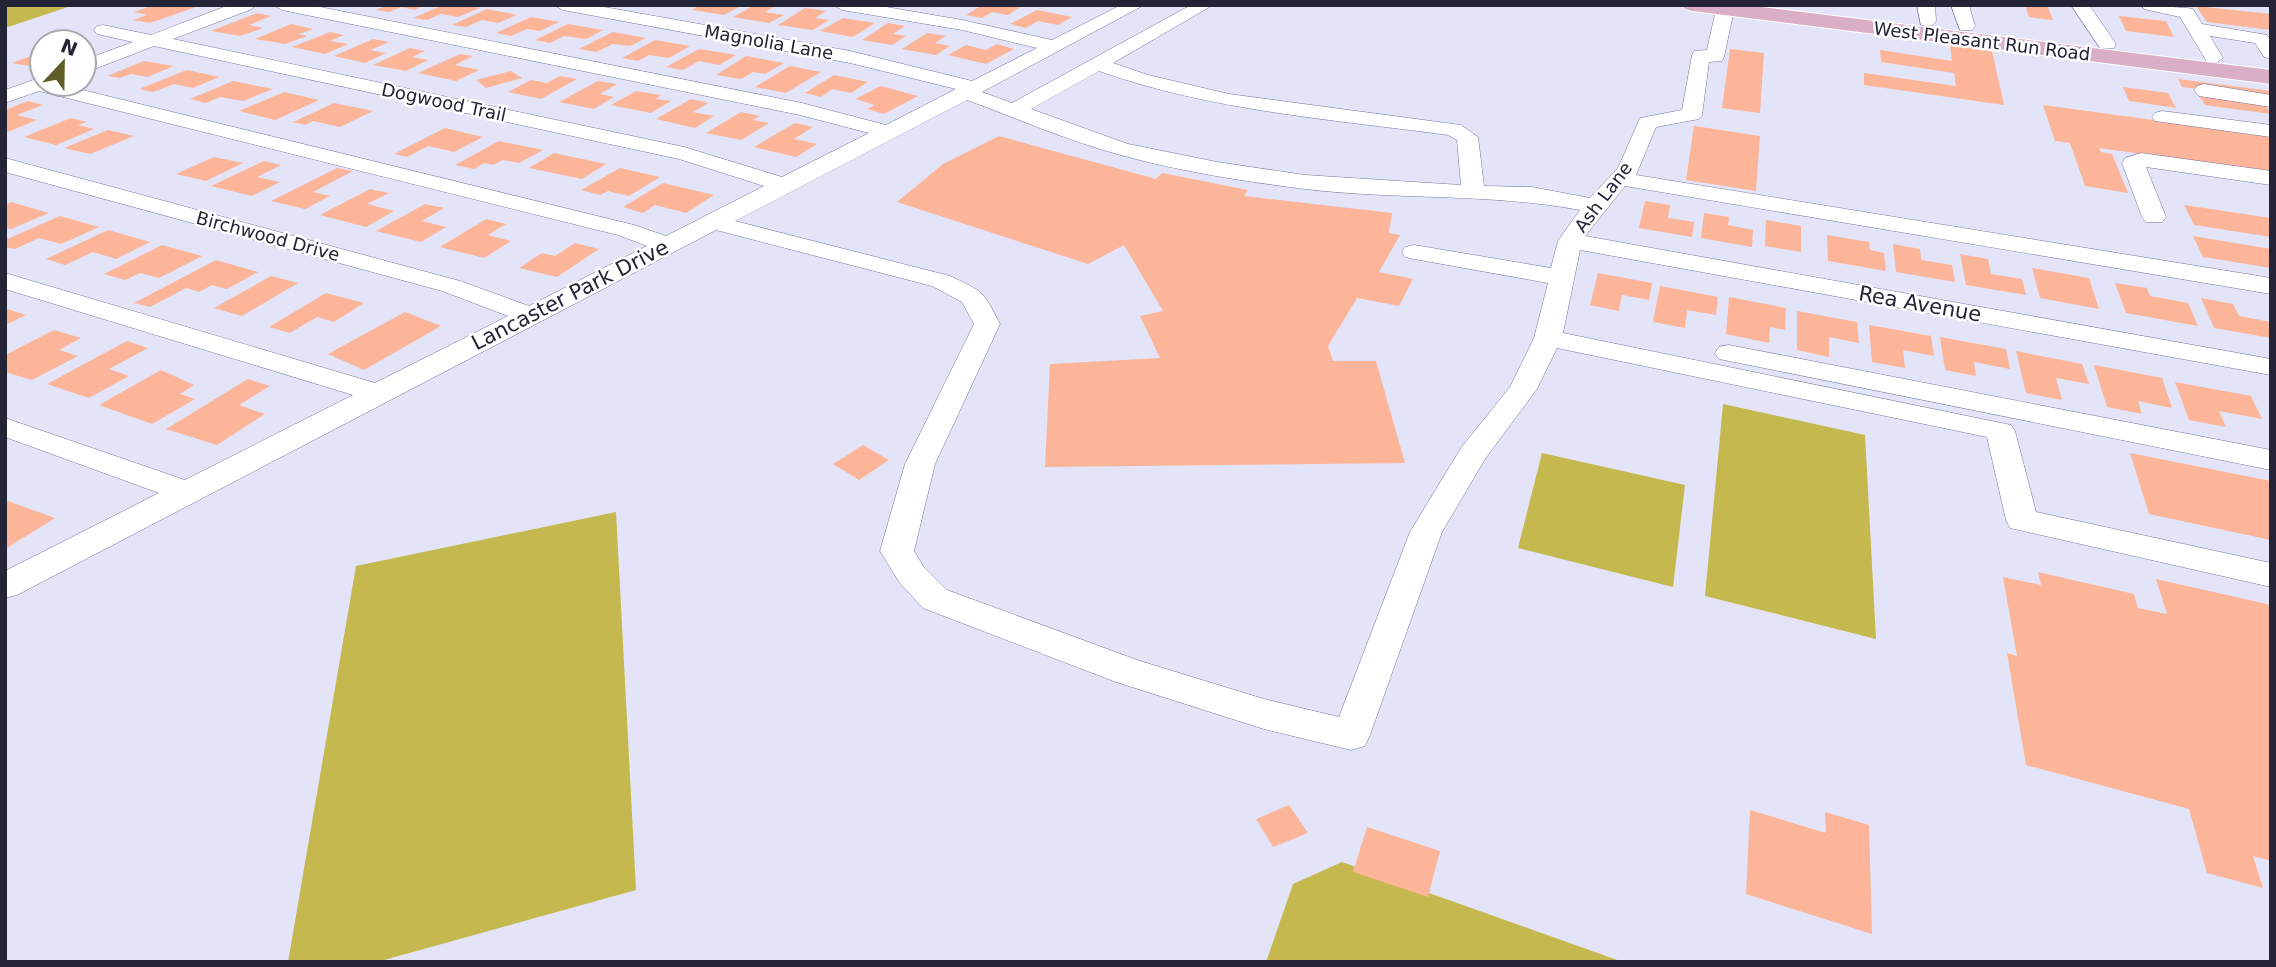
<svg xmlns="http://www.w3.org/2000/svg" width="2276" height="967" font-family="'DejaVu Sans',sans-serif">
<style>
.green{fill:#c4b84f}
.building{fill:#fcb598}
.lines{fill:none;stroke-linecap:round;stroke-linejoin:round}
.minor-casing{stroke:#7476a0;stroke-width:1}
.major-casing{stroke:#fff;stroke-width:2}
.minor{fill:#fff;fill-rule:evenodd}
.major{fill:#daaec9;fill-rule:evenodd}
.labels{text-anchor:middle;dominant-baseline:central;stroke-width:5;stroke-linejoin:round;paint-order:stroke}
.far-street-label{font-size:18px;fill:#232436;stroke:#fff}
.street-label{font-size:21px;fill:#232436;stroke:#fff}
</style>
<rect width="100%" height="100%" fill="#e3e4f7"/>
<!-- green -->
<g class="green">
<path d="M5,5h69l-69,23z"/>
<path d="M1723,404l142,31 11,204 -171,-43z"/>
<path d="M1542,453l143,32 -12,102 -155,-39z"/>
<path d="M616,512l20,378 -259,72h-89l68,-396z"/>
<path d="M1342,862l281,100h-357l27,-78z"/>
</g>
<!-- building -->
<g class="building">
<path d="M154,5h33l9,2 -46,16 -17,-3 14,-5 -13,-3z"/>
<path d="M388,5h37l-10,5 -14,-3 -12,5 -13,-2z"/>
<path d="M443,5h22l15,3 -22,9 -17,-3 -14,6 -14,-2z"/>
<path d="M700,5h29l10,2 -15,8 -32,-5z"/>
<path d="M755,5h22l-12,7 19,3 -15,8 -36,-6z"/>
<path d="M982,5h41l-15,10 -16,-3 -10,6 -16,-3z"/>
<path d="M2025,5h22l6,15 -24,-3z"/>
<path d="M2196,6l75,8v16l-64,-8z"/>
<path d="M805,8l21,3 -11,7 14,2 -16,10 -35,-5z"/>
<path d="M487,9l30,6 -19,8 -16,-3 -16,7 -14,-2z"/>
<path d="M1037,10l35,7 -14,8 -20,-4 -12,7 -16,-4z"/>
<path d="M257,13l14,3 -22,9 14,3 -23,8 -29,-5z"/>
<path d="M2119,16l47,5 8,16 -48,-6z"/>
<path d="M531,17l28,5 -19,9 -13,-2 -16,7 -15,-3z"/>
<path d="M843,18l32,5 -22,14 -33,-6z"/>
<path d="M888,23l17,3 -12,8 13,2 -14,9 -30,-5z"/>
<path d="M291,24l22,5 -14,5 8,2 -22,8 -30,-5z"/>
<path d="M568,24l35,6 -17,9 -22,-3 -14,7 -15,-3z"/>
<path d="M330,32l14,3 -14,6 18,3 -23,10 -33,-7z"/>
<path d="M613,32l33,6 -16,8 -17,-2 -17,8 -17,-3z"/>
<path d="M927,33l19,3 -11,7 15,3 -14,9 -34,-6z"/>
<path d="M373,39l16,3 -19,8 16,3 -21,10 -31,-7z"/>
<path d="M655,40l35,6 -21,12 -20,-3 -11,6 -16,-3z"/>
<path d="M997,44l17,5 -28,15 -38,-9 18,-10 20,5z"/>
<path d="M1950,45l42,6 12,54 -140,-20v-12l92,13 -2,-13 -73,-11 -1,-12 72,11z"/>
<path d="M410,48l15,3 -13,6 16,3 -22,11 -33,-6z"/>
<path d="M699,49l37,6 -17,10 -20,-4 -16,9 -17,-3z"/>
<path d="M1730,49l34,4 -4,60 -38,-5z"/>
<path d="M42,52v13l-7,2 -23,-4z"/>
<path d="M460,54l13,2 -18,9 24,5 -23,11 -38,-8z"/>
<path d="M746,56l38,7 -19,11 -12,-2 -12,7 -25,-4z"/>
<path d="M144,61l30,5 -27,11 -16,-3 -11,4 -13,-2z"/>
<path d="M790,66l31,6 -35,21 -31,-6z"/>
<path d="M187,70l32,7 -26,11 -19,-4 -21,8 -14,-3z"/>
<path d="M511,71l11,7 -36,10 -10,-8z"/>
<path d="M834,75l34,7 -17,11 -19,-4 -11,8 -16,-4z"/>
<path d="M560,76l17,3 -36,20 -33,-7 23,-12 16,3z"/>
<path d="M2178,79l93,12v7l-89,-11z"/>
<path d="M233,81l40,8 -30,12 -23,-4 -14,6 -16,-4z"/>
<path d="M598,81l19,3 -17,10 14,3 -20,12 -35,-7z"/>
<path d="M881,86l37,10 -34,18 -17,-5 8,-4 -20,-6z"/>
<path d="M2123,87l45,6 8,15 -47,-7z"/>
<path d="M636,91l25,4 -5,4 15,2 -20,12 -40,-8z"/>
<path d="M284,92l35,8 -44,20 -36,-9z"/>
<path d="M2198,94l66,9 7,11 -66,-9z"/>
<path d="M691,99l17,4 -15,9 21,4 -19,12 -39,-9z"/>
<path d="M28,101l15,4 -26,10 20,5 -32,13v-23z"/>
<path d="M334,103l39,8 -33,16 -27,-6 -8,4 -12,-3z"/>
<path d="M2043,105l228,31v36l-172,-24 2,4 11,2 16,39 -43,-7 -15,-43 -15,-2z"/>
<path d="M741,112l19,4 -7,4 16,3 -28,17 -35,-7z"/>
<path d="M71,118l16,4 -9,3 16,4 -38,16 -32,-8z"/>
<path d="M795,123l18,4 -19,12 23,5 -21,13 -42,-10z"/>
<path d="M1694,126l66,10 -4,55 -70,-11z"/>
<path d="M445,128l38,9 -29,15 -26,-6 -21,11 -13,-3z"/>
<path d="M108,130l26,6 -44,18 -26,-6z"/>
<path d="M999,136l157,43 6,-6 86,17 -4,6 148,17 -3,20 11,2 -21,37 34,7 -14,27 -42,-8 -29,48 5,15h43l29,102 -360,4 5,-103 110,-6 -20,-42 23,-5 -39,-66 -36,19 -191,-62 46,-38z"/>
<path d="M499,141l44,9 -24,13 -16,-3 -10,5 -9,-2 -10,6 -19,-4z"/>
<path d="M554,153l52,11 -24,15 -53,-11z"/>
<path d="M214,157l29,6 -37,18 -30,-7z"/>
<path d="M264,161l17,4 -24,12 23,5 -28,14 -41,-10z"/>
<path d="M337,168l16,3 -40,21 17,4 -25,13 -34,-8z"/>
<path d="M620,168l40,9 -31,19 -21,-5 -8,4 -19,-5z"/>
<path d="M663,183l51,12 -28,18 -31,-8 -12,8 -20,-6z"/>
<path d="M370,189l19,4 -22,11 27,7 -28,16 -46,-12z"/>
<path d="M1645,201l25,4 -2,13 26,4 -2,15 -53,-9z"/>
<path d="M11,202l38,11 -38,16 -6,-1v-23z"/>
<path d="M425,204l19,4 -22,13 24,6 -25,15 -45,-11z"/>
<path d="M2184,205l87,13v19l-77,-12z"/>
<path d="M1704,213l25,4 -1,8 25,5 -1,17 -51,-9z"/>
<path d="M60,216l39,11 -38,17 -22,-6 -24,11 -10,-2v-7z"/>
<path d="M486,219l20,5 -18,11 23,6 -27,17 -44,-11z"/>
<path d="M1766,220l35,6v26l-36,-6z"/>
<path d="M108,230l42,12 -34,17 -23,-7 -28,13 -19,-6z"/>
<path d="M1827,235l42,7 1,8 14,3 2,18 -58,-10z"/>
<path d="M2193,236l78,13v19l-68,-11z"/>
<path d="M575,243l24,6 -42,28 -38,-9 23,-15 13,3z"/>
<path d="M1893,244l27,5 1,11 31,5 3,17 -59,-10z"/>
<path d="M162,245l40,11 -43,22 -19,-5 -15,7 -21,-6z"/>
<path d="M1960,254l28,5 3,15 31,5 4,16 -60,-10z"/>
<path d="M216,260l42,12 -31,17 -15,-4 -13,7 -13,-4 -36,19 -16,-4z"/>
<path d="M2032,268l57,10 10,31 -59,-11z"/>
<path d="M1598,273l54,10 -3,17 -27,-5 -3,16 -29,-6z"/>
<path d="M271,276l27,7 -56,33 -28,-8z"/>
<path d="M2115,283l32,5 3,8 38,7 10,23 -72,-13z"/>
<path d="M1660,286l58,11 -2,18 -29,-5 -2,18 -32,-6z"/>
<path d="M326,293l38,10 -30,19 -17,-5 -27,16 -21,-6z"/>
<path d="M1729,297l57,11 -1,22 -15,-3 -1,16 -43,-9z"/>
<path d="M2201,298l32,6 6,12 32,6v16l-57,-10z"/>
<path d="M7,309l19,6 -21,10z"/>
<path d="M1797,311l60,11 2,21 -30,-6v20l-32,-7z"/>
<path d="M405,312l36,14 -77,44 -36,-16z"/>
<path d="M1869,325l62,11 3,20 -31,-6 2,18 -33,-6z"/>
<path d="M54,330l27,8 -22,12 19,6 -46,24 -27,-8v-17z"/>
<path d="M1940,337l66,12 4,20 -36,-7 2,14 -31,-6z"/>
<path d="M127,341l21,7 -39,21 20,7 -40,22 -42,-14z"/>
<path d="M2016,351l66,13 7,20 -33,-6 6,22 -36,-7z"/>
<path d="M2094,365l68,13 10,30 -34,-7 4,13 -35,-7z"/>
<path d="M161,370l33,15 -14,9 15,5 -43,25 -53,-19z"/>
<path d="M248,379l22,7 -31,19 26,9 -48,31 -51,-16z"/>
<path d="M2175,382l76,14 11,23 -43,-8 7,16 -37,-7z"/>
<path d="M863,445l26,15 -30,20 -26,-16z"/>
<path d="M2130,453l141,28v59l-122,-26z"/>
<path d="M5,500l50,18 -50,31z"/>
<path d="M2038,572l96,22 4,14 29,6 -11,-35 115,26v256l-18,-5 10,32 -56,-15 -18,-64 -163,-44 -19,-112 10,3 -14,-79 38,8z"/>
<path d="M1289,805l19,28 -35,14 -17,-28z"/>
<path d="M1750,810l76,23 -1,-21 44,13 3,109 -126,-40z"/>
<path d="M1367,827l73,24 -12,46 -75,-25z"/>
</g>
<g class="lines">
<defs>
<g id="minor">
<path d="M229,5h26l-3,4 -79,30 511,108 98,30 87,-44 -69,-18 -518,-105 -9,-5h37l492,98 84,22 70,-36 -106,-26 -287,-53 -9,-5h39l257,46 122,30 65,-33 -75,-18 -120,-20 -9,-5h42l87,15 90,20 69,-35h23l-162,87 30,11 179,-98h22l-100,58 35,12 81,19 232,31 17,12 6,49 48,1 58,11 28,-30 22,-50 42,-8 10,-55 2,-4 13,-1 10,-45h18l-11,52 -2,4 -13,1 -7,53 -3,4 -43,8 -20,48 635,103v16l-646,-108 -40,50 686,123v16l-691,-125 -17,83 448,92 4,6 21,81 235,51v24l-261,-59 -4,-8 -19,-83 -430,-89 -20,41 -52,70 -43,73 -72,203 -5,11 -14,4 -87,-21 -148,-47 -193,-74 -24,-26 -19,-31 25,-87 69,-140 -12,-22 -30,-16 -216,-56 -699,365 -12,3v-27l154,-78 -154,-56v-19l180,62 168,-85 -348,-106v-16l370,110 133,-67 -66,-25 -437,-119v-14l455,123 69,25 118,-60 -29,-11 -579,-144 -34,12v-13l37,-13v7h16l576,141 32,11 98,-50 -85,-27 -525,-113 -70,27v-13l49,-18 -36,-8 -3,-4 3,-4 6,-1 48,10zM1099,71c113,40 231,48 349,64l9,5 4,45 -156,-10 -88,-13 -89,-18 -97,-35zM967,100c49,18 99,40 150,54 60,17 125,27 188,35 91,11 185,4 275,21l-22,31 -7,27 -137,-23 -9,2 -3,5 3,5 9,2 134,24 -14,55 -24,49 -49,61 -51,84 -71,185 -75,-18 -124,-38 -193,-71 -24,-24 -9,-15 21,-87 65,-140c-17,-33 -16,-32 -50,-48l-215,-55z"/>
<path d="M1917,5h18l1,16 -3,4h-12z"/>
<path d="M1951,5h18l6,21 -3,4h-12z"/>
<path d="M2071,5h18l27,39 -2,4h-14z"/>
<path d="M2141,5l46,3 6,1 9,15 65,11 4,5v19l-7,-2 -9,-14 -45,-7 13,22 -9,6 -7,-2 -27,-45 -36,-8z"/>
<path d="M2204,84l67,11v12l-72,-11 -5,-6 3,-4z"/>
<path d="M2162,111l109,14v12l-116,-16 -3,-4 3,-4z"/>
<path d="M2141,153l130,18v14l-125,-18 20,50 -4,5h-16l-4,-5 -20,-54 3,-5z"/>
<path d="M1729,345l542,105v20l-552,-111 -4,-6 4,-6z"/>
</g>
<path id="major" d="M1682,5h64l525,65v14l-579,-73 -7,-2z"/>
</defs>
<!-- minor casing -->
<use href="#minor" class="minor-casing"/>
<!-- major casing -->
<use href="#major" class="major-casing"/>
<!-- minor -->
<use href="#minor" class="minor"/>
<!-- major -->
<use href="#major" class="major"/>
</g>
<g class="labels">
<!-- far-street labels -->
<g class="far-street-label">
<text transform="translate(1982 41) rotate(7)">West Pleasant Run Road</text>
<text transform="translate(769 42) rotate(10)">Magnolia Lane</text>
<text transform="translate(444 102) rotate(12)">Dogwood Trail</text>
<text transform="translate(1603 197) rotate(-53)">Ash Lane</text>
<text transform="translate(268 236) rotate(15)">Birchwood Drive</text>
</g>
<!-- street labels -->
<g class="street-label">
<text transform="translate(570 295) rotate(-27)">Lancaster Park Drive</text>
<text transform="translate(1920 304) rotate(10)">Rea Avenue</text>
</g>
</g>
<!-- border -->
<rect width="2276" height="967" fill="none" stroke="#232436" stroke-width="14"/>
<!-- north arrow -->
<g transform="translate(63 63) rotate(22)"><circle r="33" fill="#ffffff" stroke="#a7a7af" stroke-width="2"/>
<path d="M0-5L12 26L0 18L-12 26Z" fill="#625c28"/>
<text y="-10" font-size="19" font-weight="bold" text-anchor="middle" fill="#232436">N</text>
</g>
</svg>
